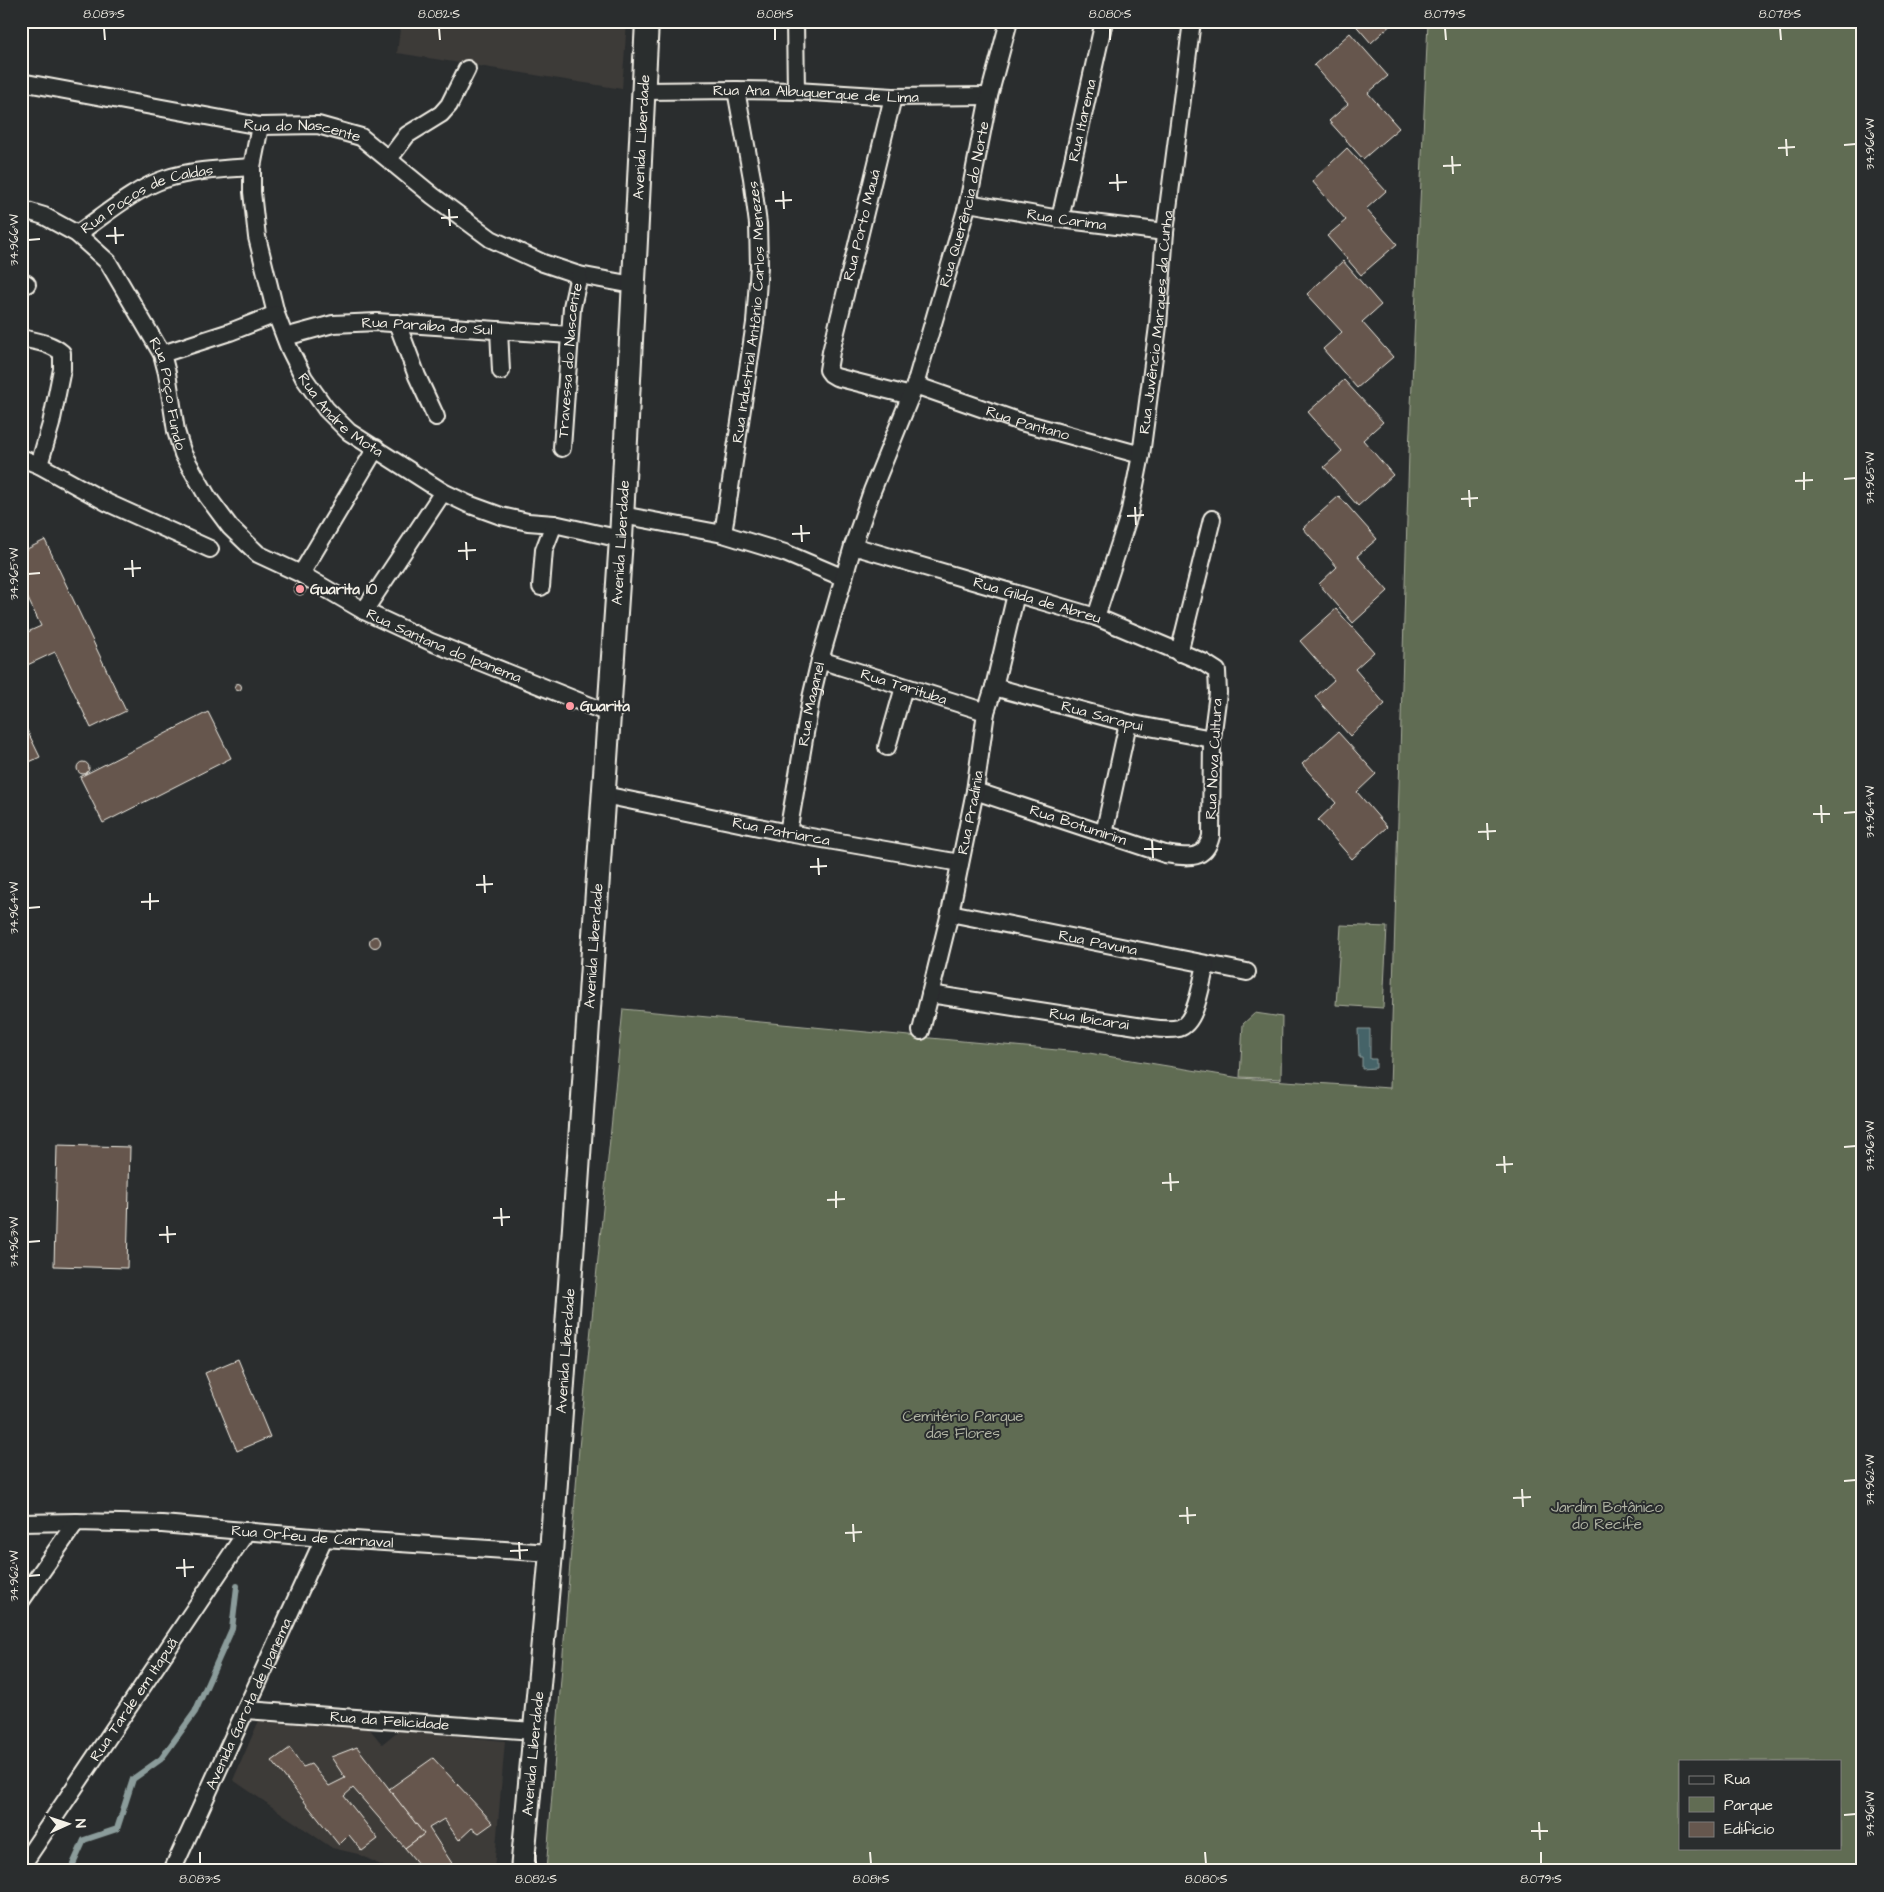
<svg xmlns="http://www.w3.org/2000/svg" width="1884" height="1892" font-family="'Architects Daughter',sans-serif">
<style>
.built{fill:#3c3a38}
.green{fill:#616c53;stroke:#aaae9e;fill-rule:evenodd}
.water{fill:#456368;stroke:#8b9c9b}
.lines{fill:none;stroke-linecap:round;stroke-linejoin:round}
.stream{stroke:#8b9c9b;stroke-width:6}
.building{fill:#66574e;stroke:#f4f1e8}
.minor-casing{stroke:#f4f1e8;stroke-width:20}
.secondary-casing{stroke:#f4f1e8;stroke-width:26}
.minor{stroke:#2a2d2e;stroke-width:16}
.secondary{stroke:#2a2d2e;stroke-width:22}
.ticks{fill:none;stroke:#f4f1e8;stroke-width:2}
.poi-dot{fill:#ff9aa2;stroke:#2a2d2e;stroke-width:2}
.labels{text-anchor:middle;dominant-baseline:central;stroke-width:4;stroke-linejoin:round;paint-order:stroke}
.street-label{font-size:15px;fill:#f4f1e8;stroke:#2a2d2e}
.poi-label{font-size:15px;font-weight:bold;fill:#f4f1e8;stroke:#2a2d2e;text-anchor:start}
.park-label{font-size:15px;fill:#b2b5a5;stroke:#2a2d2e}
.neatline{fill:none;stroke:#f4f1e8;stroke-width:2}
.ticks-label{font-size:12px;text-anchor:middle;fill:#f4f1e8}
</style>
<rect width="100%" height="100%" fill="#2a2d2e"/>
<filter id="ink" filterUnits="userSpaceOnUse"><feTurbulence type="fractalNoise" baseFrequency=".02" numOctaves="2"/><feDisplacementMap in="SourceGraphic" scale="10" xChannelSelector="R" yChannelSelector="G"/><feConvolveMatrix kernelMatrix="1 2 1 2 8 2 1 2 1" color-interpolation-filters="sRGB"/></filter>
<g filter="url(#ink)">
<!-- built -->
<g class="built">
<path d="M401,21h226l-5,68 -225,-36z"/>
<path d="M260,1718l108,9 14,17 17,-14 106,11 -11,130h-101l-35,-17 -26,-6 -99,-68z"/>
</g>
<!-- green -->
<g class="green">
<path d="M1428,21h435v1850h-1317l33,-423 44,-439 466,44 151,25 150,10 19,-636zM1680,1761h160v87h-160z"/>
<path d="M1341,925l46,2 -4,81 -47,-3z"/>
<path d="M1255,1013l27,4 -1,62 -41,-2 3,-53z"/>
</g>
<!-- water -->
<path class="water" d="M1358,1029h12v30h6v9l-14,1v-12h-3z"/>
<g class="lines">
<!-- stream -->
<path class="stream" d="M70,1871l14,-31 33,-11 16,-50 28,-20 34,-47 37,-83 5,-43"/>
</g>
<!-- building -->
<g class="building">
<path d="M1352,21h43l-24,22z"/>
<path d="M1350,33l38,43 -20,17 31,35 -36,31 -34,-38 19,-17 -34,-39z"/>
<path d="M1347,148l39,43 -20,18 31,35 -36,31 -34,-39 19,-16 -34,-39z"/>
<path d="M1343,261l38,44 -19,17 31,35 -36,31 -34,-39 19,-17 -35,-38z"/>
<path d="M1344,380l39,42 -20,18 30,35 -35,31 -34,-39 18,-16 -34,-39z"/>
<path d="M1339,496l38,43 -20,17 31,35 -35,32 -34,-39 18,-17 -34,-39z"/>
<path d="M45,540l81,171 -35,17 -36,-76 -34,16v-33l20,-9 -20,-42v-32z"/>
<circle cx="300" cy="589" r="6"/>
<path d="M1336,609l38,43 -19,17 30,35 -35,32 -35,-39 19,-17 -34,-39z"/>
<circle cx="238" cy="687" r="3.5"/>
<path d="M564,703l12,4 -4,4h-5l-3,-2z"/>
<path d="M208,712l23,46 -128,65 -23,-46z"/>
<path d="M21,718l19,39 -19,9z"/>
<path d="M1338,732l38,42 -19,18 30,35 -35,32 -34,-39 18,-17 -34,-39z"/>
<circle cx="83" cy="768" r="6"/>
<circle cx="375" cy="942" r="5.5"/>
<path d="M57,1145l73,2 -3,121 -73,-2z"/>
<path d="M238,1359l32,78 -33,14 -32,-78z"/>
<path d="M357,1747l67,87 -19,14 -52,-60 -9,8 34,43 -16,12 -13,-16 -10,10 -67,-84 18,-13 13,19 8,-3 18,22 16,-8 -14,-21z"/>
<path d="M433,1758l60,65 -14,10 -7,-5 -13,12 -15,-21 -15,9 28,43h-33l-19,-23 19,-14 -35,-45z"/>
</g>
<g class="lines">
<defs>
<g id="minor">
<path d="M795,21l1,70"/>
<path id="s1" d="M21,82l239,44 58,-1 43,12 72,59 58,43 52,24 36,12 54,10"/>
<path id="s2" d="M644,91l92,-1 60,1 97,6 96,-1"/>
<path d="M893,97l-62,255 -3,18 3,4 5,3 75,19"/>
<path id="s3" d="M260,126l-8,41v25l5,45 19,77 13,34 15,30 22,31 23,23 94,60 25,12 33,12 27,6 26,2 67,15"/>
<path d="M389,159l18,-24 34,-21 8,-9 18,-36"/>
<path id="s4" d="M968,203l92,16 105,13"/>
<path id="s5" d="M21,209l23,7 33,18 31,28 54,92 5,19 9,58 7,23 24,42 23,31 28,27 43,20 63,37 67,31 177,71"/>
<path id="s6" d="M1060,219l44,-198"/>
<path id="s7" d="M77,234c25,-17 59,-46 88,-55 27,-9 58,-10 87,-12"/>
<path d="M21,281l6,3"/>
<path d="M397,323l20,53 19,41"/>
<path d="M499,330l2,41"/>
<path id="s8" d="M285,337l48,-13 44,-2 193,13"/>
<path d="M21,338c14,3 30,5 41,15v16l-11,55 -12,41"/>
<path d="M162,354l68,-22 46,-18"/>
<path id="s9" d="M915,385l106,37 120,33"/>
<path id="s10" d="M562,448l10,-141 7,-32"/>
<path d="M21,458l18,7 69,38 102,46"/>
<path d="M622,515l101,19 62,19 59,25"/>
<path id="s11" d="M723,534l32,-211 4,-57 -1,-42 -6,-46 -16,-88"/>
<path id="s12" d="M853,546l243,71 107,45 14,9 1,22 -6,46 -1,97c-6,26 -25,21 -46,18l-190,-63"/>
<path d="M301,574l75,-126"/>
<path d="M541,587l3,-37 10,-26"/>
<path d="M364,611l79,-119"/>
<path id="s13" d="M1096,617l33,-102 12,-60 17,-129 7,-94 27,-211"/>
<path d="M1179,653l33,-134"/>
<path id="s14" d="M820,660l166,52"/>
<path id="s15" d="M994,687l134,36 84,16"/>
<path d="M887,747l17,-60"/>
<path id="s16" d="M604,795l184,38 172,30"/>
<path id="s17" d="M788,833l23,-135 9,-38 33,-114 19,-55 43,-106 53,-182 21,-107 20,-75"/>
<path d="M1104,834l24,-111"/>
<path id="s18" d="M950,913l297,59"/>
<path id="s19" d="M930,994l213,33c11,1 24,4 36,1 18,-5 22,-46 27,-63"/>
<path id="s20" d="M921,1031l29,-118 25,-122 11,-79 8,-25 22,-93"/>
<path id="s21" d="M21,1523l55,-1 86,2 162,14 227,15"/>
<path d="M21,1601l55,-79"/>
<path id="s22" d="M246,1710l288,21"/>
<path id="s23" d="M21,1867l226,-336"/>
<path id="s24" d="M172,1871l152,-333"/>
</g>
<g id="secondary">
<path id="s25" d="M522,1871l29,-318 26,-368 44,-646 26,-518"/>
</g>
</defs>
<!-- minor casing -->
<use href="#minor" class="minor-casing"/>
<!-- secondary casing -->
<use href="#secondary" class="secondary-casing"/>
<!-- minor -->
<use href="#minor" class="minor"/>
<!-- secondary -->
<use href="#secondary" class="secondary"/>
</g>
</g>
<!-- ticks -->
<path class="ticks" d="M104,28l1,12M439,28l1,12M775,28v12M1110,28v12M1445,28l1,12M1780,28l1,12M1786,139l1,17M1844,145l12,-1M1778,148l17,-1M1452,156l1,18M1443,166l18,-1M1117,174l1,17M1109,183l18,-1M783,191l1,18M775,201l17,-1M449,209l1,17M441,218l17,-1M115,227l1,17M106,236l18,-1M28,240l12,-1M1804,472v18M1844,479l12,-1M1795,481l18,-1M1469,490l1,17M1461,499l17,-1M1135,507l1,18M1127,516l17,-1M801,525l1,17M792,534l18,-1M466,542l1,18M458,551l18,-1M132,560l1,17M124,569l17,-1M28,574l12,-1M1821,805l1,18M1844,813l12,-1M1813,814h17M1487,823l1,17M1478,832l18,-1M1152,840l1,18M1144,849h18M818,858l1,17M810,867l17,-1M484,875l1,18M476,885l17,-1M150,893v17M141,902l18,-1M28,908l12,-1M1844,1147l12,-1M1504,1156l1,17M1496,1165l17,-1M1170,1173l1,18M1162,1183l17,-1M836,1191v17M827,1200l18,-1M501,1208l1,18M493,1218l17,-1M167,1226l1,17M159,1235l17,-1M28,1242l12,-1M1844,1481l12,-1M1522,1489l1,18M1513,1498l18,-1M1187,1507l1,17M1179,1516l17,-1M853,1524l1,18M845,1533l17,-1M519,1542l1,17M510,1551l18,-1M184,1559l1,18M176,1568l18,-1M28,1576l12,-1M1844,1815l12,-1M1539,1822l1,18M1531,1831h17M200,1852v12M535,1852l1,12M870,1852l1,12M1205,1852l1,12M1541,1852v12"/>
<!-- markers -->
<g class="poi-dot">
<circle cx="300" cy="589" r="5"/>
<circle cx="570" cy="706" r="5"/>
</g>
<g class="labels">
<!-- street labels -->
<g class="street-label">
<text stroke="none"><textPath href="#s2" startOffset="172">Rua Ana Albuquerque de Lima</textPath></text>
<text stroke="none"><textPath href="#s6" startOffset="101">Rua Itarema</textPath></text>
<text stroke="none"><textPath href="#s1" startOffset="286">Rua do Nascente</textPath></text>
<text stroke="none"><textPath href="#s25" startOffset="1738">Avenida Liberdade</textPath></text>
<text stroke="none"><textPath href="#s7" startOffset="80">Rua Poços de Caldas</textPath></text>
<text stroke="none"><textPath href="#s17" startOffset="655">Rua Querência do Norte</textPath></text>
<text stroke="none"><textPath href="#s4" startOffset="100">Rua Carima</textPath></text>
<text transform="translate(862 225) rotate(-76)">Rua Porto Mauá</text>
<text stroke="none"><textPath href="#s11" startOffset="224">Rua Industrial Antônio Carlos Menezes</textPath></text>
<text stroke="none"><textPath href="#s13" startOffset="302">Rua Juvêncio Marques da Cunha</textPath></text>
<text stroke="none"><textPath href="#s8" startOffset="144">Rua Paraíba do Sul</textPath></text>
<text stroke="none"><textPath href="#s10" startOffset="88">Travessa do Nascente</textPath></text>
<text stroke="none"><textPath href="#s5" startOffset="250">Rua Poço Fundo</textPath></text>
<text stroke="none"><textPath href="#s3" startOffset="314">Rua Andre Mota</textPath></text>
<text stroke="none"><textPath href="#s9" startOffset="119">Rua Pantano</textPath></text>
<text stroke="none"><textPath href="#s25" startOffset="1332">Avenida Liberdade</textPath></text>
<text stroke="none"><textPath href="#s12" startOffset="192">Rua Gilda de Abreu</textPath></text>
<text stroke="none"><textPath href="#s5" startOffset="646">Rua Santana do Ipanema</textPath></text>
<text stroke="none"><textPath href="#s14" startOffset="88">Rua Tarituba</textPath></text>
<text stroke="none"><textPath href="#s17" startOffset="131">Rua Maganel</textPath></text>
<text stroke="none"><textPath href="#s15" startOffset="112">Rua Sarapui</textPath></text>
<text transform="translate(1214 759) rotate(-87)">Rua Nova Cultura</text>
<text stroke="none"><textPath href="#s20" startOffset="224">Rua Pradinia</textPath></text>
<text transform="translate(1078 825) rotate(18)">Rua Botumirim</text>
<text stroke="none"><textPath href="#s16" startOffset="181">Rua Patriarca</textPath></text>
<text stroke="none"><textPath href="#s18" startOffset="151">Rua Pavuna</textPath></text>
<text stroke="none"><textPath href="#s25" startOffset="928">Avenida Liberdade</textPath></text>
<text stroke="none"><textPath href="#s19" startOffset="161">Rua Ibicarai</textPath></text>
<text stroke="none"><textPath href="#s25" startOffset="522">Avenida Liberdade</textPath></text>
<text stroke="none"><textPath href="#s21" startOffset="292">Rua Orfeu de Carnaval</textPath></text>
<text stroke="none"><textPath href="#s23" startOffset="202">Rua Tarde em Itapuã</textPath></text>
<text stroke="none"><textPath href="#s24" startOffset="184">Avenida Garota de Ipanema</textPath></text>
<text stroke="none"><textPath href="#s22" startOffset="144">Rua da Felicidade</textPath></text>
<text stroke="none"><textPath href="#s25" startOffset="118">Avenida Liberdade</textPath></text>
</g>
<!-- poi labels -->
<g class="poi-label">
<text x="310" y="589">Guarita 10</text>
<text x="580" y="706">Guarita</text>
</g>
<!-- park labels -->
<g class="park-label">
<text x="963" y="1416">Cemitério Parque<tspan x="963" dy="17">das Flores</tspan></text>
<text x="1607" y="1507">Jardim Botânico<tspan x="1607" dy="17">do Recife</tspan></text>
</g>
</g>
<!-- margin -->
<rect width="1884" height="1892" fill="none" stroke="#2a2d2e" stroke-width="55"/>
<!-- legend -->
<rect x="1679" y="1760" width="162" height="90" fill="#2a2d2e" stroke="#7b7b78"/>
<rect x="1689" y="1776" width="25" height="8" fill="#2a2d2e" stroke="#7b7b78"/>
<text x="1724" y="1784" font-size="15" fill="#f4f1e8">Rua</text>
<rect x="1689" y="1797" width="25" height="15" fill="#616c53" stroke="#7b7b78"/>
<text x="1724" y="1810" font-size="15" fill="#f4f1e8">Parque</text>
<rect x="1689" y="1822" width="25" height="15" fill="#66574e" stroke="#7b7b78"/>
<text x="1724" y="1834" font-size="15" fill="#f4f1e8">Edifício</text>
<!-- north arrow -->
<g transform="translate(68 1824) rotate(87)" stroke="#2a2d2e" stroke-width="4" paint-order="stroke">
<path d="M0-4L9 19L0 12L-9 19Z" fill="#f4f1e8"/>
<text y="-8" font-size="14" font-weight="bold" text-anchor="middle" fill="#f4f1e8">N</text>
</g>
<rect x="28" y="28" width="1828" height="1836" class="neatline"/>
<g class="ticks-label">
<text x="104" y="18">8.083°S</text>
<text x="439" y="18">8.082°S</text>
<text x="775" y="18">8.081°S</text>
<text x="1110" y="18">8.080°S</text>
<text x="1445" y="18">8.079°S</text>
<text x="1780" y="18">8.078°S</text>
<text transform="translate(1870 144) rotate(-90)" y="4">34.966°W</text>
<text transform="translate(14 240) rotate(-90)" y="4">34.966°W</text>
<text transform="translate(1870 478) rotate(-90)" y="4">34.965°W</text>
<text transform="translate(14 574) rotate(-90)" y="4">34.965°W</text>
<text transform="translate(1870 812) rotate(-90)" y="4">34.964°W</text>
<text transform="translate(14 908) rotate(-90)" y="4">34.964°W</text>
<text transform="translate(1870 1146) rotate(-90)" y="4">34.963°W</text>
<text transform="translate(14 1242) rotate(-90)" y="4">34.963°W</text>
<text transform="translate(1870 1480) rotate(-90)" y="4">34.962°W</text>
<text transform="translate(14 1576) rotate(-90)" y="4">34.962°W</text>
<text transform="translate(1870 1814) rotate(-90)" y="4">34.961°W</text>
<text x="200" y="1883">8.083°S</text>
<text x="536" y="1883">8.082°S</text>
<text x="871" y="1883">8.081°S</text>
<text x="1206" y="1883">8.080°S</text>
<text x="1541" y="1883">8.079°S</text>
</g>
</svg>
